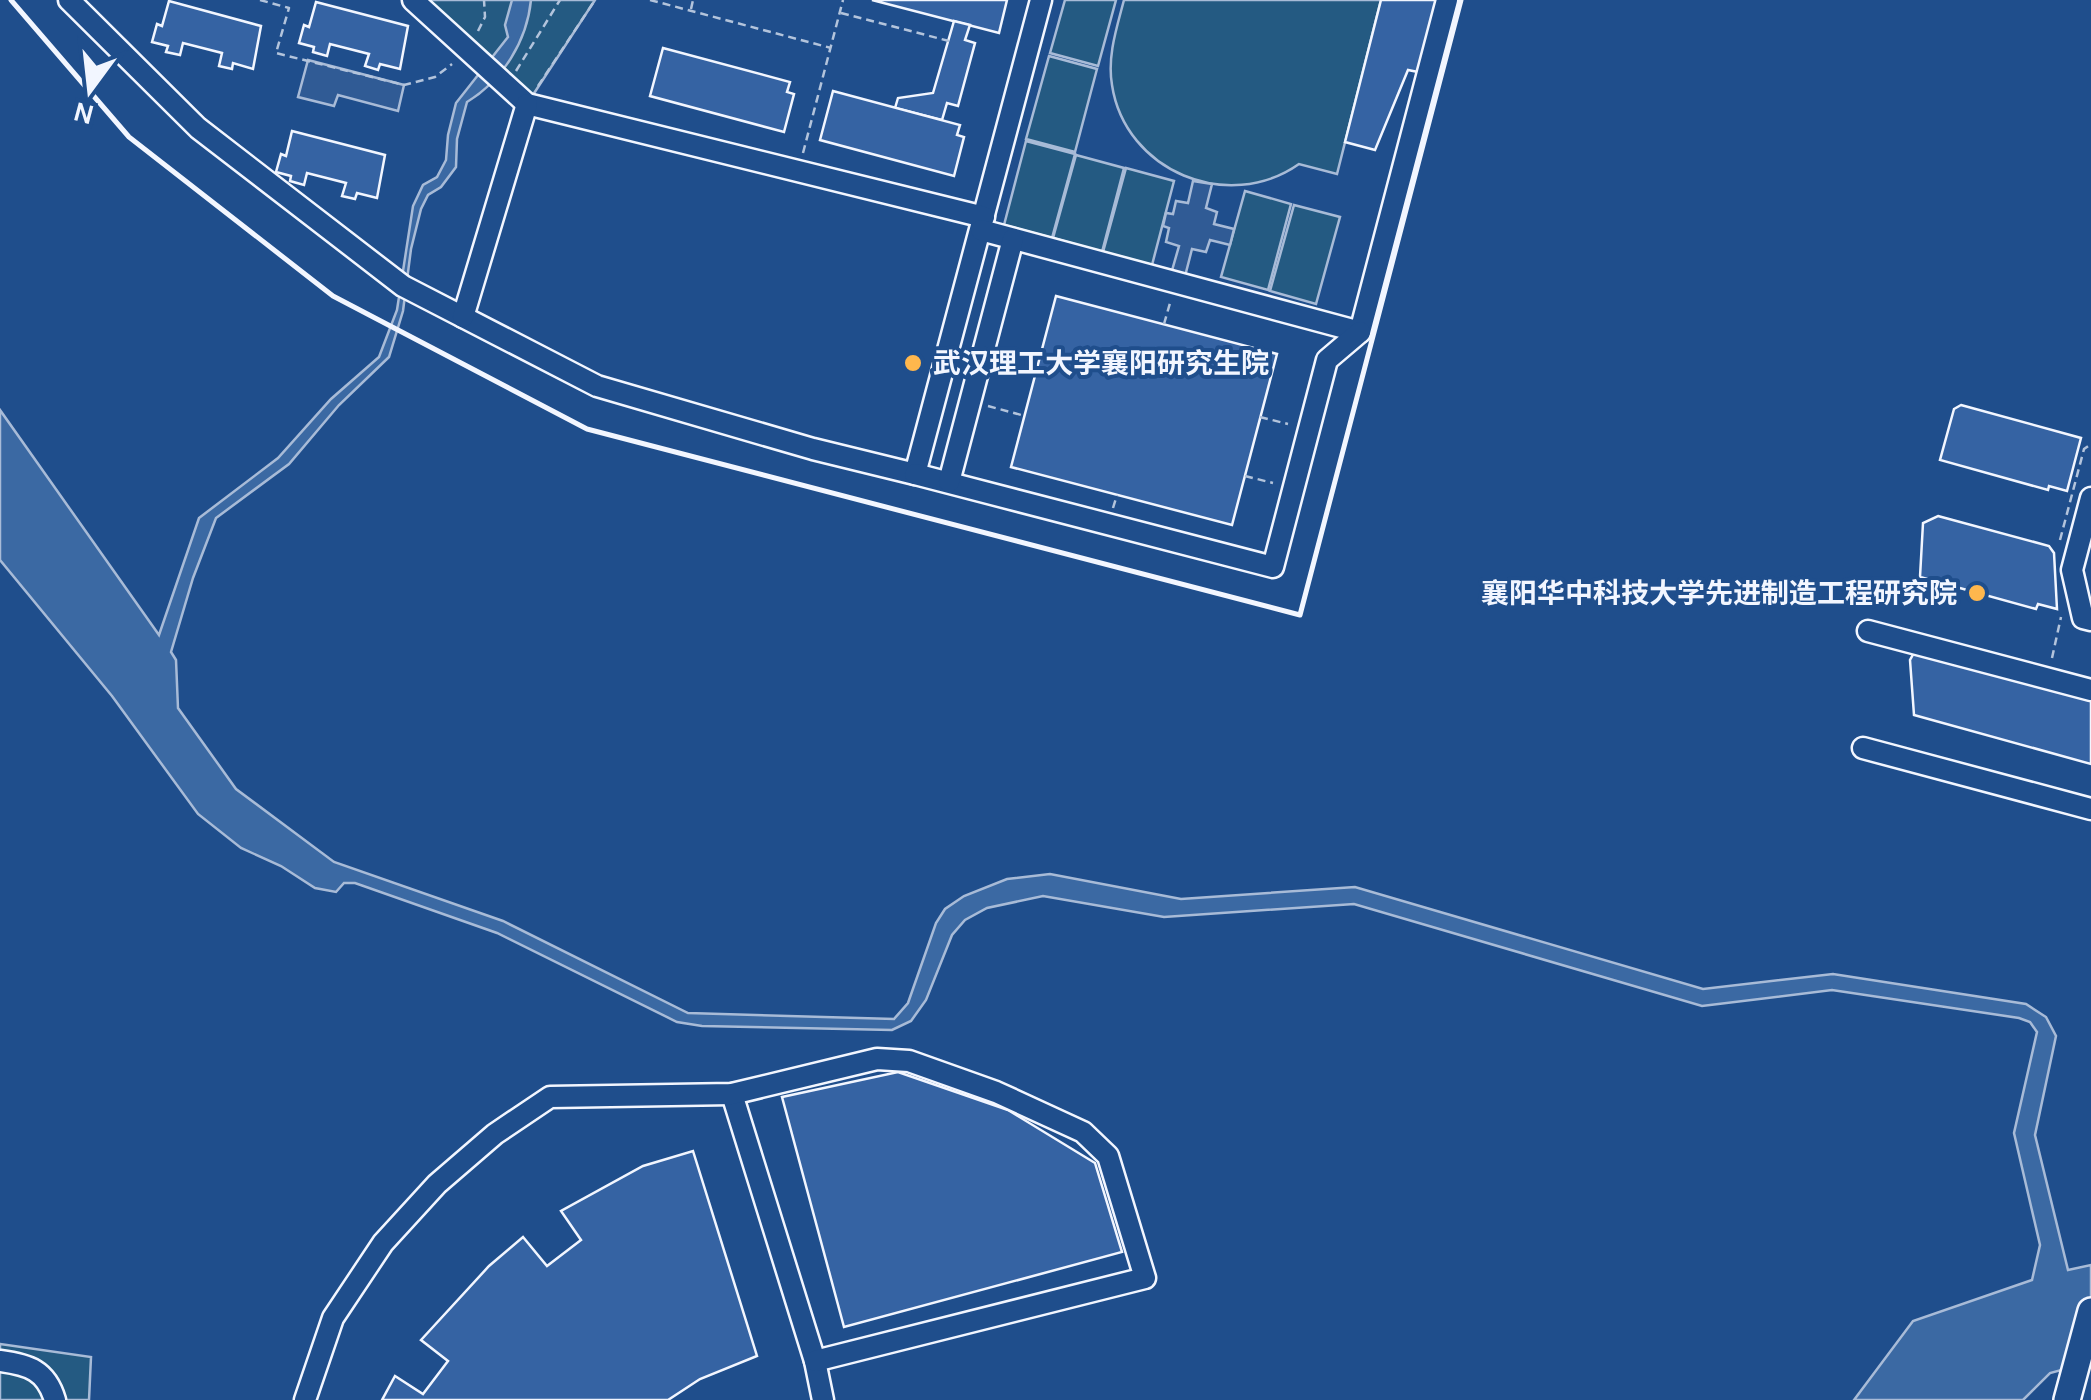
<svg xmlns="http://www.w3.org/2000/svg" width="2091" height="1400" font-family="Karla,'Noto Sans SC',sans-serif">
<style>
.green{fill:#245a82;stroke:#a8bbd7;stroke-width:2.5}
.parking{fill:#305b95;stroke:#a8bbd7;stroke-width:2.5}
.water{fill:#3b69a3;stroke:#a8bbd7;stroke-width:2.5}
.building{fill:#3563a3;stroke:#f2f6ff;stroke-width:2.5}
.lines{fill:none;stroke-linecap:round;stroke-linejoin:round}
.minor-casing{stroke:#f2f6ff;stroke-width:25}
.major-casing{stroke:#f2f6ff;stroke-width:30}
.path{stroke:#b3c4dc;stroke-width:2.5;stroke-dasharray:8 5;stroke-linecap:butt}
.minor{stroke:#1f4e8c;stroke-width:20}
.major{stroke:#1f4e8c;stroke-width:25}
.wall{stroke:#f2f6ff;stroke-width:5}
.poi-dot{fill:#ffb74d;stroke:#1f4e8c;stroke-width:4}
.labels{text-anchor:middle;dominant-baseline:central;stroke-width:8;stroke-linejoin:round;paint-order:stroke}
.poi-label{font-size:28px;font-weight:bold;fill:#f2f6ff;stroke:#1f4e8c;text-anchor:start}
</style>
<rect width="100%" height="100%" fill="#1f4e8c"/>
<!-- green -->
<g class="green">
<path d="M413,0h182l-68,104z"/>
<path d="M1065,0h51l-18,66 -48,-13z"/>
<path d="M1124,0h257l-44,174 -38,-10c-71,50 -174,7 -187,-79 -5,-29 5,-58 12,-85z"/>
<path d="M1049,56l48,13 -22,83 -49,-13z"/>
<path d="M1026,141l49,13 -23,84 -48,-13z"/>
<path d="M1076,155l48,13 -22,84 -49,-14z"/>
<path d="M1126,168l48,13 -22,84 -49,-13z"/>
<path d="M1245,191l46,13 -23,86 -47,-13z"/>
<path d="M1294,205l46,12 -24,87 -46,-13z"/>
<path d="M0,1344l91,13 -2,43h-89z"/>
</g>
<!-- parking -->
<g class="parking">
<path d="M308,60l96,25 -6,26 -60,-16 -4,11 -36,-9z"/>
<path d="M1193,181l19,3 -6,24 11,4 -3,12 20,5 -4,16 -20,-5 -4,12 -14,-3 -9,35 -14,-3 10,-35 -13,-4 3,-14 -6,-2 3,-13 7,1 3,-13 12,2z"/>
</g>
<!-- water -->
<path class="water" d="M512,0h19c-4,41 -28,80 -64,102l-10,37 -1,28 -15,20 -13,8 -7,14 -10,40 -8,62 -14,46 -50,48 -50,59 -73,54 -23,60 -22,74 5,8 2,48 58,81 98,73 169,59 185,92 206,6 14,-16 28,-80 9,-14 19,-13 43,-17 43,-5 131,25 174,-12 348,102 130,-15 193,30 20,13 10,19 -21,99 33,135 23,-5v97l-41,11 -27,27h-169l59,-79 119,-41 8,-35 -26,-112 23,-101 -7,-10 -11,-4 -187,-28 -130,16 -348,-102 -190,13 -121,-21 -56,12 -22,12 -13,15 -26,65 -15,21 -19,9 -190,-4 -25,-4 -180,-89 -142,-50h-11l-8,9 -21,-4 -34,-22 -40,-18 -43,-34 -86,-118 -112,-136v-150l159,225 40,-117 79,-60 53,-59 48,-42 18,-47 16,-104 10,-21 14,-8 9,-17 2,-25 8,-32 52,-66 -3,-12z"/>
<!-- building -->
<g class="building">
<path d="M872,0h135l-8,33z"/>
<path d="M1381,0h59l-22,72 -10,-2 -33,80 -30,-8z"/>
<path d="M169,1l92,25 -8,43 -20,-6 -1,6 -13,-3 3,-13 -39,-10 -3,12 -14,-3 2,-6 -16,-4 5,-18 5,2z"/>
<path d="M316,2l92,24 -8,43 -20,-5 -2,6 -13,-4 4,-12 -39,-10 -3,12 -14,-4 1,-5 -15,-4 5,-18 5,2z"/>
<path d="M954,21l16,4 -5,15 10,3 -17,63 -11,-3 -5,17 -47,-12 3,-10 35,-5z"/>
<path d="M663,48l127,34 -3,10 7,2 -10,38 -134,-36z"/>
<path d="M833,91l127,34 -3,10 7,2 -10,39 -134,-36z"/>
<path d="M292,131l93,24 -8,43 -20,-5 -2,6 -13,-3 4,-13 -39,-10 -3,12 -14,-4 1,-5 -15,-4 5,-18 5,2z"/>
<path d="M1056,296l221,58 -45,171 -221,-58z"/>
<path d="M1961,405l120,33 -14,53 -18,-5 -1,4 -108,-30 14,-51z"/>
<path d="M1938,516l111,30 5,7 3,56 -19,-5 -2,5 -116,-32 3,-54z"/>
<path d="M1915,651l176,48v65l-177,-49 -4,-55z"/>
<path d="M898,1072l110,38 87,53 27,89 -278,75 -62,-230z"/>
<path d="M693,1151l64,205 -57,23 -32,21h-286l13,-24 28,18 25,-33 -27,-21 68,-74 34,-29 24,29 34,-26 -20,-29 82,-45z"/>
</g>
<g class="lines">
<defs>
<g id="minor">
<path d="M69,0l129,128 205,158 194,100 216,63 102,25 126,-474"/>
<path d="M413,0l114,104 457,113"/>
<path d="M981,230l379,102 87,-332"/>
<path d="M463,317l64,-213"/>
<path d="M915,474l358,93 54,-207 33,-28"/>
<path d="M949,482l64,-243"/>
<path d="M2091,498l-19,72 11,48 8,2"/>
<path d="M1868,631l223,59"/>
<path d="M1863,748l228,61"/>
<path d="M732,1094l83,267 8,39"/>
<path d="M0,1361c29,4 46,9 55,39"/>
<path d="M305,1400l28,-82 50,-75 54,-59 58,-50 55,-37 182,-3 145,-35 32,2 87,31 87,40 25,24 37,122 -330,83"/>
</g>
<path id="major" d="M2067,1400l24,-89"/>
</defs>
<!-- minor casing -->
<use href="#minor" class="minor-casing"/>
<!-- major casing -->
<use href="#major" class="major-casing"/>
<!-- path -->
<g class="path">
<path d="M260,0l29,8 -13,45 128,32 31,-8 17,-13"/>
<path d="M650,0l181,48"/>
<path d="M691,9l2,-9"/>
<path d="M841,13l108,28"/>
<path d="M478,31l7,-14 -1,-17"/>
<path d="M516,71l44,-71"/>
<path d="M538,86l57,-86"/>
<path d="M803,153l40,-153"/>
<path d="M1164,324l6,-21"/>
<path d="M1002,351l37,10"/>
<path d="M988,406l37,10"/>
<path d="M1260,417l28,7"/>
<path d="M1245,476l28,7"/>
<path d="M1113,508l4,-13"/>
<path d="M2060,540l24,-91 7,-5"/>
<path d="M2052,658l9,-41"/>
</g>
<!-- minor -->
<use href="#minor" class="minor"/>
<!-- major -->
<use href="#major" class="major"/>
<!-- wall -->
<path class="wall" d="M11,0l118,137 204,159 254,133 713,186 161,-615"/>
</g>
<!-- markers -->
<g class="poi-dot">
<circle cx="913" cy="363" r="10"/>
<circle cx="1977" cy="593" r="10"/>
</g>
<g class="labels">
<!-- poi labels -->
<g class="poi-label">
<text x="933" y="363">武汉理工大学襄阳研究生院</text>
<text x="1957" y="593" text-anchor="end">襄阳华中科技大学先进制造工程研究院</text>
</g>
</g>
<!-- north arrow -->
<g transform="translate(90 90) rotate(195)" stroke="#1f4e8c" stroke-width="8" paint-order="stroke">
<path d="M0-8L18 38L0 25L-18 38Z" fill="#f2f6ff"/>
<text y="-15" font-size="28" font-weight="bold" text-anchor="middle" fill="#f2f6ff">N</text>
</g>
</svg>
